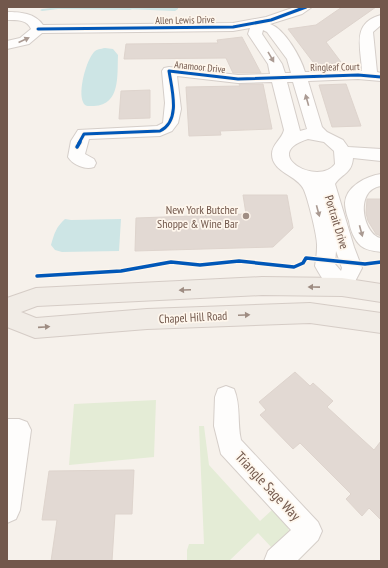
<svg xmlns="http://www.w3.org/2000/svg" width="388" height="568" font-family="'PT Sans Narrow',sans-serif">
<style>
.green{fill:#e4ecd6}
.water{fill:#cde5e5}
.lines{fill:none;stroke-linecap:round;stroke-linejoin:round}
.stream{fill:#cde5e5;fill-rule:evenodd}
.building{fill:#e2d9d3;stroke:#ded4cd}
.minor-casing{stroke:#d5cec9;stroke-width:2}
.major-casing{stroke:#d5ccc6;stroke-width:2}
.minor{fill:#fefdfc;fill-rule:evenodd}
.major{fill:#f1ece6;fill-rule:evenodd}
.cycleway-far1-casing{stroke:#fef6ec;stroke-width:5}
.cycleway-casing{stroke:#fef6ec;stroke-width:6}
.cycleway-far1{stroke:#0057b8;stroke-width:3}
.cycleway{stroke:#0057b8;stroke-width:3.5}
.oneway{fill:#aa9a92}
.oneway2{fill:#9e8c82}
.poi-dot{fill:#a08e84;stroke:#fef6ec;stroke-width:1.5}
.labels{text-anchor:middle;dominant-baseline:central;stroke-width:3.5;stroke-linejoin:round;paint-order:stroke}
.far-street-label{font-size:10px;fill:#72584c;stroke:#fef6ec}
.poi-label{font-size:12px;fill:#72584c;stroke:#fef6ec;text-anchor:end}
.street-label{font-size:12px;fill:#72584c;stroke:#fef6ec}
.near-street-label{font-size:14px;fill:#72584c;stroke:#fef6ec}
</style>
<rect width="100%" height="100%" fill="#f6f1eb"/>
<!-- green -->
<g class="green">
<path d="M156,400l-2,57 -85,8 5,-61z"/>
<path d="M199,426h5l5,39 51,56 12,-11h3l11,12 3,9 -17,17 -14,-15 -29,28h-42v-11l2,-6h15z"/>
</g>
<!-- water -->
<g class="water">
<path d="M121,7h57v2l-3,2 -50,-2h-4z"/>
<path d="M105,48l8,1 5,6c-1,19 3,50 -24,51 -5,0 -9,1 -11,-4 -5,-11 3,-41 11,-50 3,-3 6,-3 11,-4z"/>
<path d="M65,219l6,1 50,-1 -2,32 -57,1 -7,-2 -4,-5c3,-11 5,-18 14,-26z"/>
</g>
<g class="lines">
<!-- stream -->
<path class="stream" d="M58,7l72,1 2,1 -2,1 -72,-1 -16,2 -2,-1 2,-1z"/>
</g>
<!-- building -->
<g class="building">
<path d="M342,7h34l-50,35 15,20 -25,4 -28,-37 28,-4z"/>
<path d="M242,37l19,36h-28l-7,-15 -102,1 2,-15 92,-1 -1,-3z"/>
<path d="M239,84h24l9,45 -52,2 1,4 -32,1 -3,-49 54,-1z"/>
<path d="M346,84l15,42 -29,1 -13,-42z"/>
<path d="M150,90v28l-31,1 2,-28z"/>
<path d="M243,195h44l6,33 -20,19 -138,4 1,-33 110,-4z"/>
<path d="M367,199h14v37l-5,-2 -8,-13 -2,-8z"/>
<path d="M295,372l15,14 3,-3 20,18 -6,6 47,43 7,-9v79l-12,-12 -7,8 -16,-17 5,-5 -51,-51 -7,6 -33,-34 6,-5 -7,-8z"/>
<path d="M134,470l-2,44h-17l-3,47h-61l6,-41h-15l7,-49z"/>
</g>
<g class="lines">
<defs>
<g id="minor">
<path d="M295,7h17l-10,7 -32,10c15,5 31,34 35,48l57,-1c-1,-23 -11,-48 19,-56v10l-8,7 4,40 4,1v8l-23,-2 -50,2 14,46 5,5 16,8 5,7 33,2v12l-28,-3c-1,16 -12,16 -18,26l19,63 8,21 -13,25c-16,5 -27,-14 -34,-27 1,-6 2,-12 2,-19 1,-9 -9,-48 -13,-57 -6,-15 -32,-17 -32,-36 0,-10 10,-15 12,-24l-12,-48 -34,1 -61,-7 4,33 -3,14 -6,8 -12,5 -71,3 -4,15 9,5 2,4 -2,4c-9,3 -21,-2 -26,-10l3,-16 7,-11 79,-4 6,-3 2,-20 -3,-32 2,-3 5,-1 69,8 32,-1 -2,-10 -20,-30 2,-6 -17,3 -191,2 -13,11 -22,5v-8l13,-3 11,-9c-4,-10 -15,-9 -24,-9v-8c13,0 28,1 36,13l190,-2 33,-6zM263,30l4,2 20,27 4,14h-6l-3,-9 -20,-30zM287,82h6l14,47 -7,2zM308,139l16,3 10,9 1,13c-17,23 -76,-10 -27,-25zM336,251l6,17 -1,3 -6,-7z"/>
<path d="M381,174v12c-28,4 -17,50 0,52v14c-7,-1 -15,-2 -20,-6 -7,-6 -11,-17 -12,-25 -2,-5 -4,-13 -4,-18 1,-17 22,-27 36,-29z"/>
<path d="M226,386l8,3c7,16 3,35 7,51l77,82 4,9 -4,9 -21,21h-33l4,-10 23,-21 -70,-76 -7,-28 1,-29 3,-8z"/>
<path d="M7,419h12l8,3 4,8 -11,80 -4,9 -9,4z"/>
</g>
<path id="major" d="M262,277l80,1 39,6v18l-39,-6 -80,-1 -225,11 -16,6 15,6 111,-9 163,-6 71,10v20l-71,-10 -163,6 -112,9 -28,-11v-29l29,-10z"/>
</defs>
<!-- minor casing -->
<use href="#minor" class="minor-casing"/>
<!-- major casing -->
<use href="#major" class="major-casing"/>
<!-- minor -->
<use href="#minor" class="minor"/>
<!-- major -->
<use href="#major" class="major"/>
<defs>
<g id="cycleway-far1">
<path d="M38,29l195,-2 38,-7 35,-13"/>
<path d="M79,143l5,-9 76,-3c21,-10 12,-41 9,-60l69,8 120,-4 23,2"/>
</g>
<g id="cycleway">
<path d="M77,147l3,-5"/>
<path d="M37,276l84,-5 50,-9 29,3 39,-4 55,6 9,-4 3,-5 59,6 16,-2"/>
</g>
</defs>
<!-- cycleway-far1 casing -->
<use href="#cycleway-far1" class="cycleway-far1-casing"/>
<!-- cycleway casing -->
<use href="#cycleway" class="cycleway-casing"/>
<!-- cycleway-far1 -->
<use href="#cycleway-far1" class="cycleway-far1"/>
<!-- cycleway -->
<use href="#cycleway" class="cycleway"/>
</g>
<!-- one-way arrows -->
<defs><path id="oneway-solid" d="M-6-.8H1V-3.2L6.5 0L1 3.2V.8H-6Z"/></defs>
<g class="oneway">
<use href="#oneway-solid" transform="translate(24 40) rotate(-25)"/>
<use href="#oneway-solid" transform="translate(271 57) rotate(60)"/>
<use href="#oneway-solid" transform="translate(307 100) rotate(-106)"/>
<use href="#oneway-solid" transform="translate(318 211) rotate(75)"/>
<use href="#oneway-solid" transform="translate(361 231) rotate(75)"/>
</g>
<g class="oneway2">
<use href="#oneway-solid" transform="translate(314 287) rotate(-179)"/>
<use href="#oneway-solid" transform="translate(185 290) rotate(177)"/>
<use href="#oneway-solid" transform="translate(244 315) rotate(-2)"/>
<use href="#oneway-solid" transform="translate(44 327) rotate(-4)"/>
</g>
<!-- markers -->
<circle class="poi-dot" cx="246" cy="216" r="4"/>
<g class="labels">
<!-- far-street labels -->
<g class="far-street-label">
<text transform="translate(185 20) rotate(-1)">Allen Lewis Drive</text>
<text transform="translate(200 67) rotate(6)">Anamoor Drive</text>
<text transform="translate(335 67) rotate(-1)">Ringleaf Court</text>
</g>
<!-- poi labels -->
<g class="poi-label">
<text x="238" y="209">New York Butcher<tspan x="238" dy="14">Shoppe &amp; Wine Bar</tspan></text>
</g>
<!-- street labels -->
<g class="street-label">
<text transform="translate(337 222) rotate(73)">Portrait Drive</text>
<text transform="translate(193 317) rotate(-3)">Chapel Hill Road</text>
</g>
<!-- near-street labels -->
<g class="near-street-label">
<text transform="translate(268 486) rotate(47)">Triangle Sage Way</text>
</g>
</g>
<!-- border -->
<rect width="388" height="568" fill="none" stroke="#72584c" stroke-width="16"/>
</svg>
